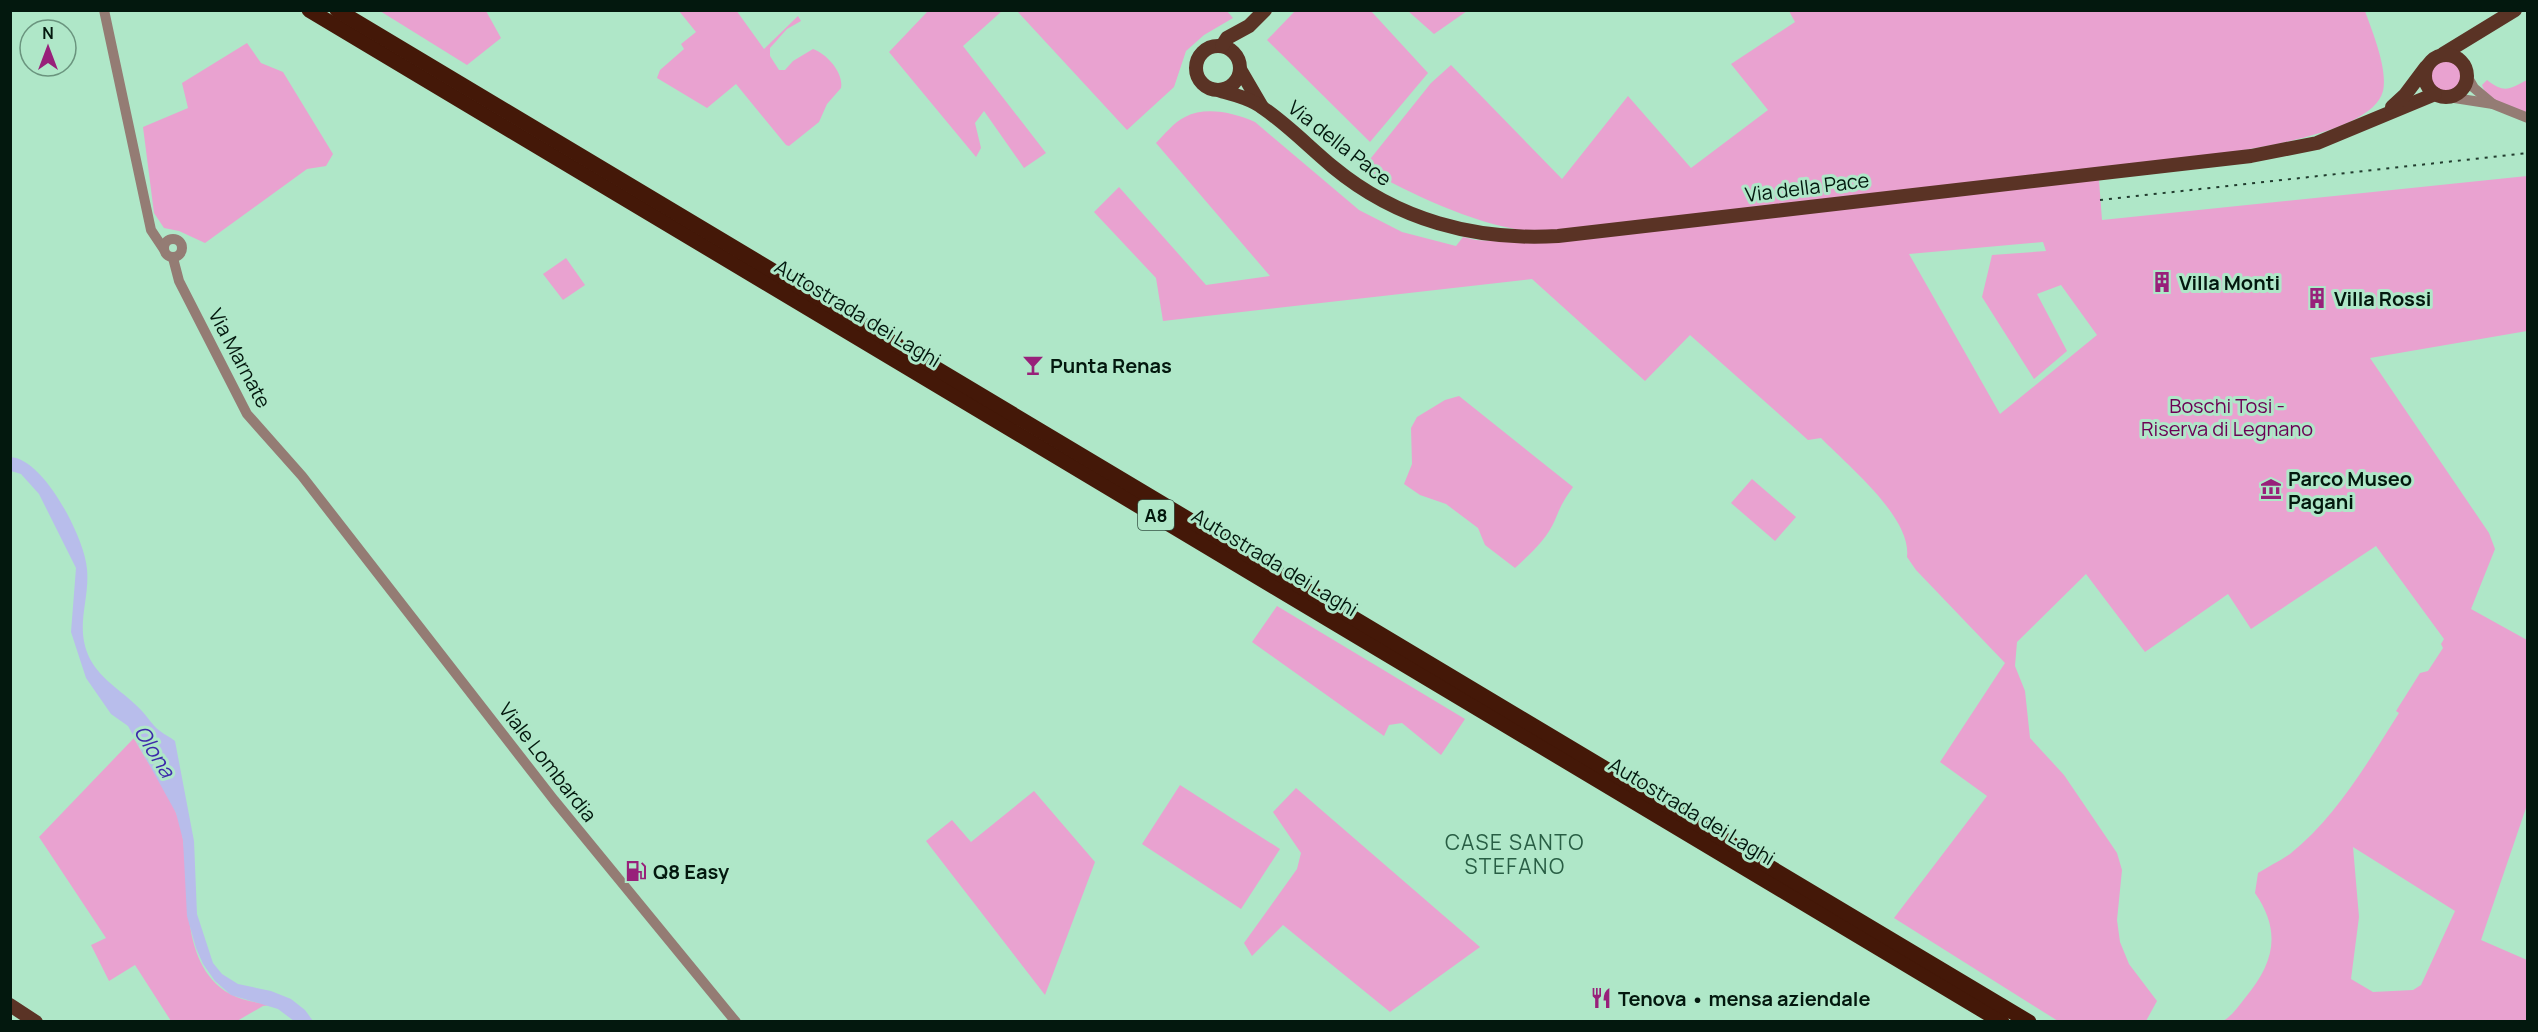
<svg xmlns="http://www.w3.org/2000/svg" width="2538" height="1032" font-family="Manrope,sans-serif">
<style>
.green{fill:#e9a2d0;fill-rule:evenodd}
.water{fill:#b8bdeb}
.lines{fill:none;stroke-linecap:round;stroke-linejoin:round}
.minor{stroke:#947c74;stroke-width:10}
.major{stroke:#5a3325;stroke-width:14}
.highway{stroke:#441808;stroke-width:15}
.rail{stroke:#223d2f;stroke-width:2;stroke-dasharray:3 6;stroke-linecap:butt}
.labels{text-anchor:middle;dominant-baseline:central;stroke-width:6;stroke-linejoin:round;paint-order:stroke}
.shield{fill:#afe7c8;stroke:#375646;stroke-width:1.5}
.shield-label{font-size:18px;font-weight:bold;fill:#03180e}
.street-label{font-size:20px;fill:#03180e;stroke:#afe7c8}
.poi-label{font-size:20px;font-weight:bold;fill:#03180e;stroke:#afe7c8;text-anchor:start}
.park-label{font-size:20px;fill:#6b0054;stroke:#afe7c8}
.water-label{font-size:21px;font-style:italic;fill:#3d29aa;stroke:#afe7c8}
.neighbourhood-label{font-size:21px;letter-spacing:1.5px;fill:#285e44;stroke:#afe7c8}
</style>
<rect width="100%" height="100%" fill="#afe7c8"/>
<!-- green -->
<g class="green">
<path d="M736,10l28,39 34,-33 3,5 -14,8 -17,19v8l9,14h6l8,-9 20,-12c14,5 31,24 28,39l-14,16 -8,18 -30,24 -3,-1 -50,-61 -29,24 -50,-30 3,-8 24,-21 -3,-5 15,-12 -17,-21z"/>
<path d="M1226,10l7,8 -29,17 -18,16 -12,36 -47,43 -110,-119z"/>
<path d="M380,11h106l15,27 -34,27z"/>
<path d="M928,11h74l-39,35 83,107 -22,15 -40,-57 -9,12 6,25 -5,9 -87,-105z"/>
<path d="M1295,11h76l57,62 -58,69 -103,-102z"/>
<path d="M1408,11h59l-33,23z"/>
<path d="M1789,11h576c7,20 23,58 18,80 -14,57 -233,70 -285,76l4,53 425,-44v155l-157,27 119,175 6,16 -24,60 56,31v165l-46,135 46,20v61h-304c9,-5 15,-14 22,-23 29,-35 37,-66 10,-105l3,-20c10,-6 22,-12 32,-19 46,-37 78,-92 109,-141l-3,-2 24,-38 8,-2 15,-23 -2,-4 3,-5 -68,-93 -125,83 -23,-35 -83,58 -59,-78 -69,68 -2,24 10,25 5,47 34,37 53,78 5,17 -5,50 3,22 9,22 28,37 -11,20h-88l-164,-103 93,-122 -47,-34 65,-99 -89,-93 -9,-13c5,-40 -61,-93 -86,-119l-13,2 -118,-105 -45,46 -113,-102 -369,42 -7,-43 -62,-66 25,-25 87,98 64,-9 -114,-133c8,-8 18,-21 29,-26 21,-11 49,-4 70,5l104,88 43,22 54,14 7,-9 13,3 51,3 -1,-12c-58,-9 -111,-36 -163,-63l68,-85 20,-18 111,114 66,-83 63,72 77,-58 -37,-46 64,-42zM2043,242l3,9 -54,4 -10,42 52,82 33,-28 -30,-57 24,-9 36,50 -97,79 -91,-160zM2353,847l102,64 -34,74 -8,5 -40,2 -22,-13 8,-62z"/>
<path d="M247,43l14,20 22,9 50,82 -7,12 -19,3 -102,74 -26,-12 -15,-3 -10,-15 -11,-86 45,-19 -6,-25z"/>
<circle cx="2446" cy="76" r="18"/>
<path d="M2487,80c18,14 22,9 40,0v33c-15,-5 -40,-11 -45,-28z"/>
<path d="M566,258l19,27 -22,15 -20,-26z"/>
<path d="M1459,396l114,91c-9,13 -12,18 -18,33 -8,19 -25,34 -40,48l-30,-23 -7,-17 -32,-24 -26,-9 -16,-11 8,-20 -1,-36 6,-11 28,-17z"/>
<path d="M1752,479l44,38 -21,24 -44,-38z"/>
<path d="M1277,606l188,113 -24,36 -39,-32 -13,2 -5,11 -132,-94z"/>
<path d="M134,738c15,30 39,57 47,90 11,50 -6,135 49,166 13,7 26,8 40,11l-7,1 -26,15h-66l-36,-56 -26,16 -18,-36 15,-7 -67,-101z"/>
<path d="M1180,785l100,64 -39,60 -99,-65z"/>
<path d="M1296,788l184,159 -90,65 -107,-87 -31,31 -8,-13 53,-74 4,-16 -28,-41z"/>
<path d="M1034,791l61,71 -50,133 -119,-154 26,-21 19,22z"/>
</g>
<!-- water -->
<path class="water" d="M10,457c34,1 75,82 77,112 3,32 -13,58 3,90 11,21 35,34 51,51 7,7 11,15 19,21 5,4 10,6 15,10l19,100 3,73 16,49 9,11 16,10 33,7 20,8 14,11 8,11h-19l-16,-12 -47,-14 -16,-14 -12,-17 -7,-16 -9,-32 -4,-76 -7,-27 -48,-87 -17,-12 -25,-36 -15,-46 5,-64 -37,-74 -18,-20 -10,-3z"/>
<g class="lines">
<!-- minor -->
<g class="minor">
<path d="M104,10l47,220 12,18"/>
<path d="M2467,76l7,12 19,16"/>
<path d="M2448,97l45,7 35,14"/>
<circle cx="173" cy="248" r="9"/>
<path d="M173,258l6,23 68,133 55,62 252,324 182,222"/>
</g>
<!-- major -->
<g class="major">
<circle cx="1218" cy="68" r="22"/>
<path d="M1222,46l5,-8 22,-12 16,-16"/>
<path d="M2443,54l72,-44"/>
<circle cx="2446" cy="76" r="21"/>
<path d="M1241,71l21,36"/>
<path d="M1221,91c14,4 30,8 42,17 25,17 47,40 70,59 64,53 142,74 225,69l693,-80 66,-13 118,-49"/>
<path d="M2392,107l13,-12 21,-28"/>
<path d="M10,1005l26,17"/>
</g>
<!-- highway -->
<g class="highway">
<path d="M309,10l1693,1012"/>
<path d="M337,10l1692,1012"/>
</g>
<!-- rail -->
<path class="rail" d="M2100,200l428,-47"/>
</g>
<!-- icons -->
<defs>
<symbol id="building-bare" viewBox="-9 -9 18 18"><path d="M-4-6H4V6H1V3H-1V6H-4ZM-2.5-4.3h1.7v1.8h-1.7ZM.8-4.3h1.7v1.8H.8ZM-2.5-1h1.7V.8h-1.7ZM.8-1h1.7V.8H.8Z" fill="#98207a" stroke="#afe7c8" stroke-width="2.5" paint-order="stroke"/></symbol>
<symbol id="bar-bare" viewBox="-9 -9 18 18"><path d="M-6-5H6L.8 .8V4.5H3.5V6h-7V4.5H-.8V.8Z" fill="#98207a" stroke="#afe7c8" stroke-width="2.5" paint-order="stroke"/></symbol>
<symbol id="museum-bare" viewBox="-9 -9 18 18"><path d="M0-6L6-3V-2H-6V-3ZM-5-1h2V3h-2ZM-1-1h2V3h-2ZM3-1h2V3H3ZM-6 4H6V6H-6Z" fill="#98207a" stroke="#afe7c8" stroke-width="2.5" paint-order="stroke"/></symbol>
<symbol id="fuel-bare" viewBox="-9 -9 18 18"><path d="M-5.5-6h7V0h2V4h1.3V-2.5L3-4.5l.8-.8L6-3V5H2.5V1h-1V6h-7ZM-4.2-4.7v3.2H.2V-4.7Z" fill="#98207a" stroke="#afe7c8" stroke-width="2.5" paint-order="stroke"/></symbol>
<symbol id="restaurant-bare" viewBox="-9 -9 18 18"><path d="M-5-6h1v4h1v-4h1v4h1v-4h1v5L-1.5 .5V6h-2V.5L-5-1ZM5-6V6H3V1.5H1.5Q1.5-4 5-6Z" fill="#98207a" stroke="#afe7c8" stroke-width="2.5" paint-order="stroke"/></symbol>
</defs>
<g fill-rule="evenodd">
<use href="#building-bare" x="2147" y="267" width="30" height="30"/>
<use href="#building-bare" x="2302" y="283" width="30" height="30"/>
<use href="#bar-bare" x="1018" y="350" width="30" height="30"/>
<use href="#museum-bare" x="2256" y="474" width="30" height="30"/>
<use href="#fuel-bare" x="621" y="856" width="30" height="30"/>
<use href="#restaurant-bare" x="1586" y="983" width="30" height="30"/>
</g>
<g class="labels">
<!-- shield labels -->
<rect class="shield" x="1138" y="500" width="36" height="30" rx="4.5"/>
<g class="shield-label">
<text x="1156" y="515">A8</text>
</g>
<!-- street labels -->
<g class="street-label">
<text transform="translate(1340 143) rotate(38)">Via della Pace</text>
<text transform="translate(1807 187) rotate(-7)">Via della Pace</text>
<text transform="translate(858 313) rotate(31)">Autostrada dei Laghi</text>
<text transform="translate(240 358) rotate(62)">Via Marnate</text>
<text transform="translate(1275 562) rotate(31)">Autostrada dei Laghi</text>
<text transform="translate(548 762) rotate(52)">Viale Lombardia</text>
<text transform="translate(1692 811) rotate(31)">Autostrada dei Laghi</text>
</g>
<!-- poi labels -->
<g class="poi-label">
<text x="2179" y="282">Villa Monti</text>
<text x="2334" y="298">Villa Rossi</text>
<text x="1050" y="365">Punta Renas</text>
<text x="2288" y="478">Parco Museo<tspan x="2288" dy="23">Pagani</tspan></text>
<text x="653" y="871">Q8 Easy</text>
<text x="1618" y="998">Tenova • mensa aziendale</text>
</g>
<!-- park labels -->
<g class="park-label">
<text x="2227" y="405">Boschi Tosi -<tspan x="2227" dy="23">Riserva di Legnano</tspan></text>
</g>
<!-- water labels -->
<g class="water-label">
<text transform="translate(155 751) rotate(58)">Olona</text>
</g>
<!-- neighbourhood labels -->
<g class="neighbourhood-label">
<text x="1515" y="842">CASE SANTO<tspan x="1515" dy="24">STEFANO</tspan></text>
</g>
</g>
<!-- border -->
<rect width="2538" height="1032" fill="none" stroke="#03180e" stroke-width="24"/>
<!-- north arrow -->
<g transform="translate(48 48)"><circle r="28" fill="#afe7c8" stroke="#6a947e" stroke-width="1.5"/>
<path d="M0-4.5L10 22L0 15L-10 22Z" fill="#98207a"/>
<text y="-9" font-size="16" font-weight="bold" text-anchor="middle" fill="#03180e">N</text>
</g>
</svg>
